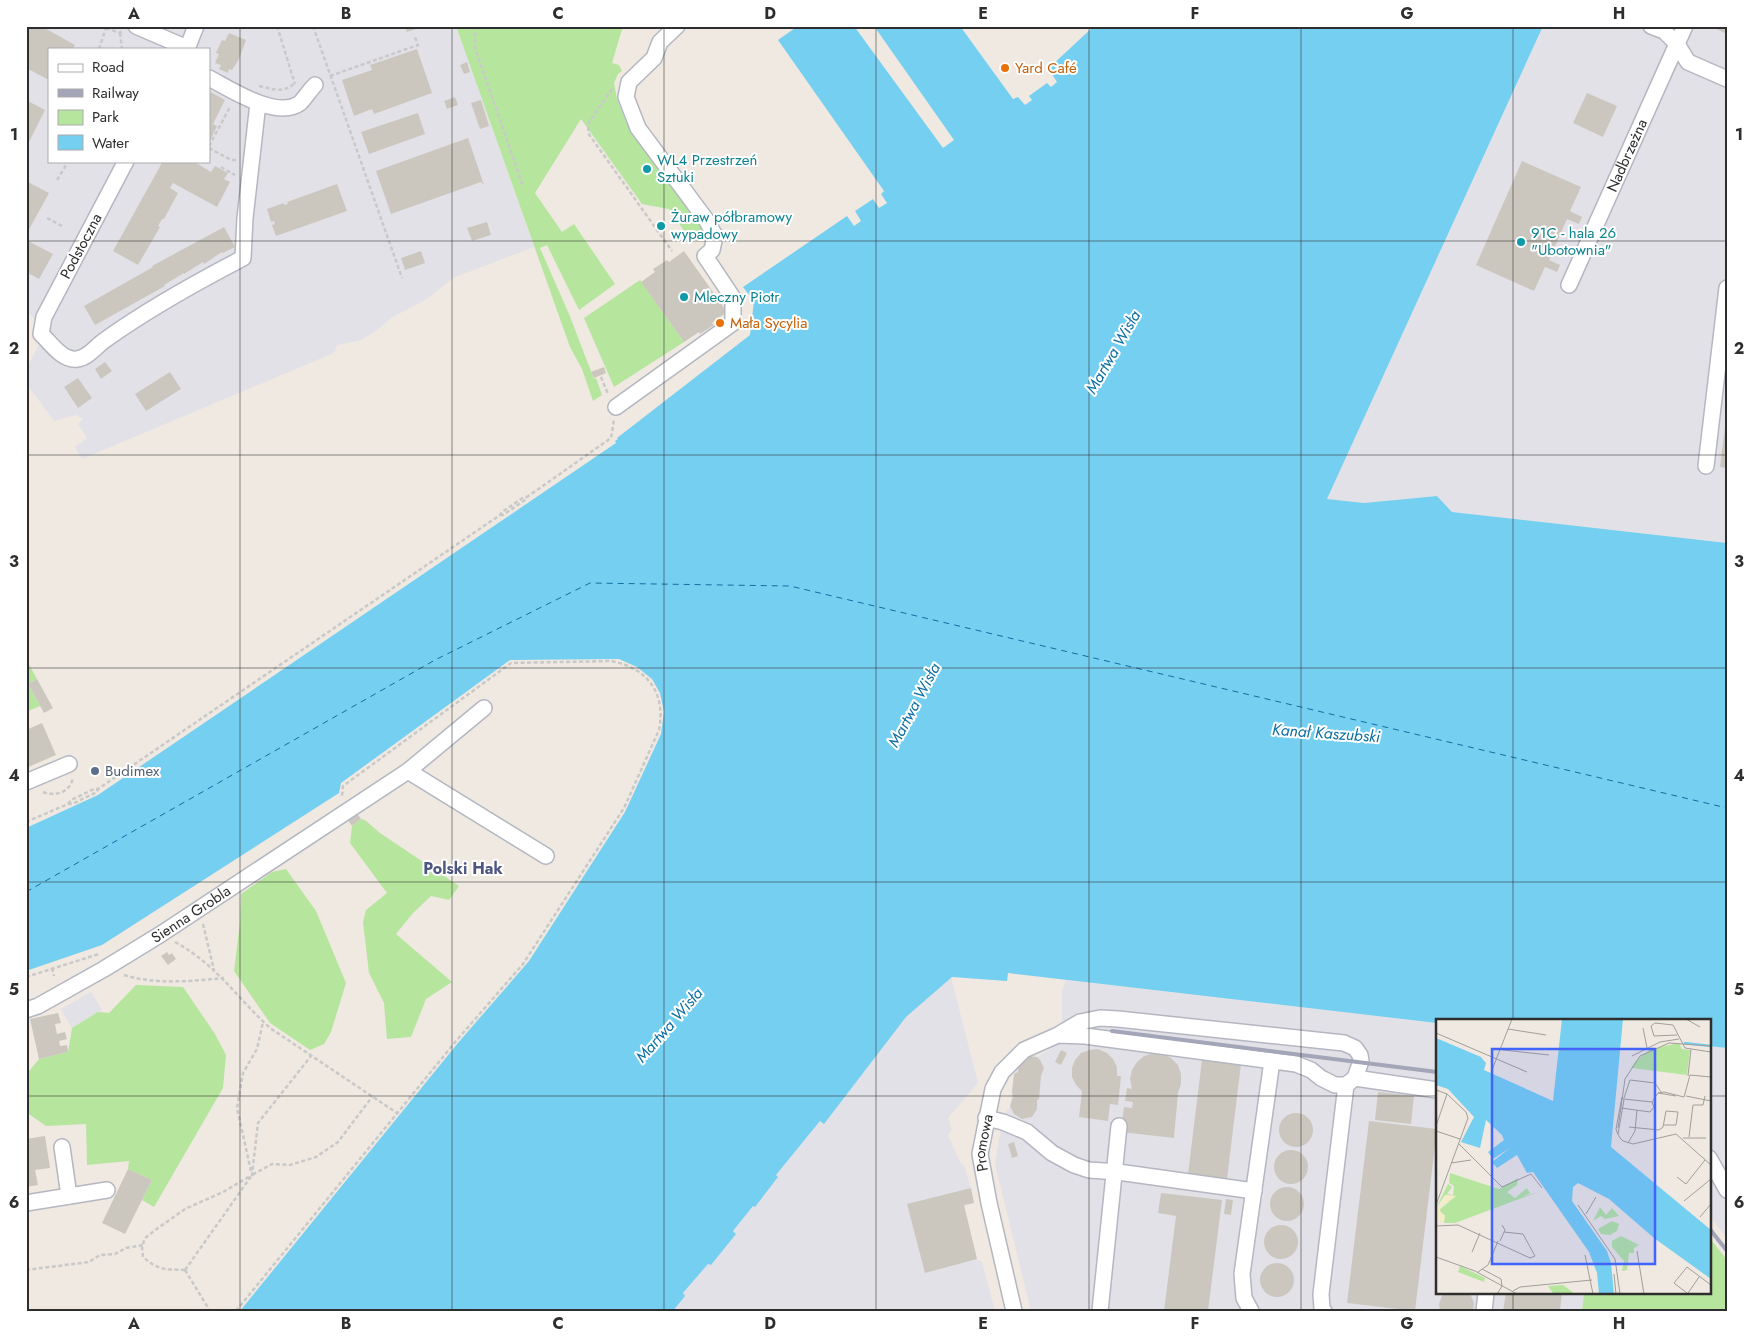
<svg xmlns="http://www.w3.org/2000/svg" width="1753" height="1337" font-family="Jost,sans-serif">
<style>
.industrial{fill:#e3e1e8;fill-rule:evenodd}
.green{fill:#b6e59e}
.water{fill:#75cff0}
.lines{fill:none;stroke-linecap:round;stroke-linejoin:round}
.ferry{stroke:#0d6fa3;stroke-width:1;stroke-dasharray:6 5;stroke-linecap:butt}
.building{fill:#cbc7bf}
.minor-casing{stroke:#b4b7c1;stroke-width:18}
.path{stroke:#c9c9c9;stroke-width:2.5;stroke-dasharray:4 2.5;stroke-linecap:butt}
.minor{stroke:#fff;stroke-width:15}
.rail{stroke:#a3a6b8;stroke-width:4}
.grid{fill:none;stroke:#2e2e2e;stroke-width:1;stroke-opacity:0.55}
.food-dot{fill:#e8710a;stroke:#fff;stroke-width:2}
.culture-dot{fill:#0f9aa8;stroke:#fff;stroke-width:2}
.service-dot{fill:#5c6f8a;stroke:#fff;stroke-width:2}
.labels{text-anchor:middle;dominant-baseline:central;stroke-width:4;stroke-linejoin:round;paint-order:stroke}
.food-label{font-size:15px;fill:#c56008;stroke:#fff;text-anchor:start}
.street-label{font-size:15px;fill:#2e2e2e;stroke:#fff}
.culture-label{font-size:15px;fill:#0d838f;stroke:#fff;text-anchor:start}
.service-label{font-size:15px;fill:#4e5e75;stroke:#fff;text-anchor:start}
.water-label{font-size:16px;font-style:italic;fill:#0d6fa3;stroke:#fff}
.neighbourhood-label{font-size:16px;font-weight:bold;fill:#4d5680;stroke:#fff}
.inset-river{fill:none;stroke:#75cff0;stroke-width:2.5}
.inset-road{fill:none;stroke:#a29e99;stroke-width:1}
.view{fill:#4264fb;fill-opacity:0.15;stroke:#4264fb;stroke-width:2.5}
.inset-edge{fill:none;stroke:#2e2e2e;stroke-width:2.5}
.neatline{fill:none;stroke:#2e2e2e;stroke-width:2}
.grid-label{font-size:16px;text-anchor:middle;font-weight:bold;fill:#2e2e2e}
</style>
<rect width="100%" height="100%" fill="#efe9e1"/>
<!-- industrial -->
<g class="industrial">
<path d="M26,26h140l9,4 2,-4h279l78,221 -81,31 -26,21 -36,19 -11,10 -19,12 -24,5 -3,8 -252,106 -7,-12 12,-9 -9,-14 5,-5 -7,-4 -22,6 -28,-38v-14l14,-26 -5,-5 -1,-7 4,-7 -12,-15zM49,49h160v112h-160z"/>
<path d="M1543,26h184v517l-275,-31 -15,-16 -73,7 -37,-4z"/>
<path d="M951,977l27,106 -30,35 4,11 -4,6 13,29 3,1 7,23 3,15 -10,3 13,53 5,3 13,49h-322l12,-15 -2,-2 25,-31 2,2 25,-32 -2,-1 20,-27 2,2 23,-30 -2,-2 44,-54 4,3 82,-107z"/>
<path d="M1065,980l372,43v270h147l-2,18h-551l-36,-147 5,-31 6,-21 4,-5 4,-33 5,-10 9,-8 9,1 25,-15v-54h2z"/>
<path d="M91,992l11,18 -30,18 -11,-19z"/>
<path d="M1709,1046l18,2v190l-18,-23z"/>
</g>
<!-- green -->
<g class="green">
<path d="M456,26h167l-11,37 7,2 3,6 -4,3 -4,9 3,16 10,25 71,94 7,17 -5,4 -13,-4 -18,-26 -27,-5 -61,-85 -46,74 27,39 12,-8 41,60 -36,26 -32,-65 -7,3 29,66 25,65 2,-1 6,17 -9,6 -11,-32 -12,-22z"/>
<path d="M640,280l44,62 -70,45 -30,-69z"/>
<path d="M26,659l11,20 -9,5 12,22 -14,6z"/>
<path d="M361,819l4,1 15,13 79,53 -10,14 -18,-4 -18,17 -17,21 56,48 -26,17 -15,38 -24,2 -3,-36 -15,-30 -6,-51 3,-12 21,-17 -37,-50 2,-17z"/>
<path d="M286,869l30,42 30,72 -15,49 -7,12 -14,6 -40,-27 -36,-52 6,-48 1,-29 31,-22z"/>
<path d="M136,985l47,2 32,47 11,21 -3,33 -69,119 -12,-7 10,-20 -24,-11 1,-8 -42,4 -1,-41 -40,2 -20,-14v-37l13,-16 29,-7 4,-24 26,-16 11,1z"/>
<path d="M1709,1237l18,23v51h-145l2,-18h125z"/>
</g>
<!-- water -->
<path class="water" d="M798,26h56l89,122 11,-8 -80,-114h86l53,73 5,-2 7,8 7,-5 -3,-4 18,-13 4,4 6,-5 -7,-11v-4l44,-41h449l-216,473 37,4 73,-7 15,16 275,31v505l-18,-2v-25h-272v2l-429,-50 -1,8 -55,-4 -46,40 -82,107 -4,-3 -44,54 2,2 -23,30 -2,-1 -20,25 3,3 -25,31 -3,-1 -25,29 2,3 -12,15h-433l218,-268 71,-82 96,-149 36,-78 3,-22 -4,-19 -8,-14 -15,-12 -18,-8 -109,1 -169,123 -2,10 -237,152 -76,26v-143l72,-33 518,-352 -1,-2 3,-2 -1,-1 133,-103 4,-34 -11,-14 104,-71 7,10 7,-5 -6,-10 18,-12 6,9 8,-5 -6,-9 3,-3 -106,-151z"/>
<g class="lines">
<!-- ferry -->
<path class="ferry" d="M26,892l409,-232 155,-77 200,3 937,222"/>
</g>
<!-- building -->
<g class="building">
<path d="M26,26h15l34,19 -2,4h-24v31l-23,-12z"/>
<path d="M405,26h17v1l-15,5z"/>
<path d="M1710,26h17v8z"/>
<path d="M229,33l17,7 -7,19 -7,11 -3,-1 -1,4 -9,-4 2,-4 -6,-2 4,-9 -3,-1 6,-13 3,1z"/>
<path d="M417,49l15,44 -58,21 -2,-5 -18,7 -12,-36 30,-10 -2,-5z"/>
<path d="M467,62l3,10 -6,2 -4,-9z"/>
<path d="M209,91l16,9 -12,24 4,2 -8,17z"/>
<path d="M1587,93l30,13 -14,31 -30,-14z"/>
<path d="M455,97l3,8 -11,4 -3,-8z"/>
<path d="M26,100l19,10 -19,38z"/>
<path d="M481,100l8,26 -9,3 -9,-26z"/>
<path d="M418,113l7,21 -56,20 -8,-22z"/>
<path d="M468,138l16,47 -3,-3 -90,32 -15,-43z"/>
<path d="M163,161h30l18,11 4,-6 13,7 -4,6 6,3 -13,25 -44,-24 -3,5 8,5 -14,26h-2l-4,7 2,1 -22,38 -25,-14z"/>
<path d="M1522,161l59,26 -11,24 12,6 -3,7 -12,-5 -18,41 11,5 -3,7 -12,-5 -11,24 -58,-26z"/>
<path d="M26,181l23,12 -23,42z"/>
<path d="M337,184l10,27 -71,25 -4,-11 3,-1 -1,-3 -3,1 -4,-13 17,-6v2l4,-1 -1,-2z"/>
<path d="M487,222l4,13 -19,6 -5,-13z"/>
<path d="M224,227l11,20 -12,6 -1,-1 -18,12 -1,-2 -19,12v-1l-20,12 1,1 -70,39 -11,-19 69,-39 -1,-1z"/>
<path d="M28,241l25,13 -14,25 -13,-7v-27z"/>
<path d="M421,251l4,12 -20,7 -4,-12z"/>
<path d="M684,251l43,61 -15,11 2,2 -14,9 -1,-2 -15,10 -43,-60 14,-10 -2,-3 14,-9 2,2z"/>
<path d="M105,362l7,9 -11,8 -6,-10z"/>
<path d="M604,367l2,6 -12,5 -3,-6z"/>
<path d="M170,372l11,17 -35,22 -11,-17z"/>
<path d="M78,378l14,20 -14,10 -14,-21z"/>
<path d="M1726,418h1v50l-7,-1z"/>
<path d="M37,679l16,29 -9,5 -16,-29z"/>
<path d="M42,723l14,32 -30,13v-38z"/>
<path d="M356,812l5,7 -9,7 -5,-7z"/>
<path d="M167,952l2,3 3,-2 4,6 -8,6 -7,-9z"/>
<path d="M58,1013l3,10 -6,1 2,10 8,-2 2,7 -8,2 1,5 7,-1 1,7 -29,7 -9,-40z"/>
<path d="M1098,1049l9,4 6,6 4,8v9h4l-3,29 -8,-1 -2,17 -29,-4 3,-26 -6,-6 -4,-8v-9l3,-8 6,-7 9,-3z"/>
<path d="M1061,1050l6,3 -6,12 -6,-3z"/>
<path d="M1154,1053l9,1 8,4 7,7 3,9v10l-3,9 -4,45 -53,-6 3,-25 8,1 1,-6 -8,-1 2,-13 5,1 -2,-10 2,-9 5,-8 7,-6z"/>
<path d="M1028,1056l9,1 3,3 4,8 -3,8 -2,23 -2,1v9l-5,8 -10,2 -8,-5 -4,-8 3,-9 -1,-6 2,-17 4,-2 1,-8z"/>
<path d="M1202,1060l39,4 -14,115 -39,-5z"/>
<path d="M1378,1092l36,4 -3,28 -36,-4z"/>
<circle cx="1296" cy="1130" r="17"/>
<path d="M1369,1121l68,8 -22,182 -68,-8z"/>
<path d="M45,1136l5,32 -15,2 3,15 -12,2v-38l2,-1 -2,-9z"/>
<path d="M1014,1142l4,14 -6,2 -4,-14z"/>
<circle cx="1291" cy="1167" r="17"/>
<path d="M128,1169l24,11 -27,54 -23,-11z"/>
<circle cx="1287" cy="1204" r="17"/>
<path d="M971,1188l3,15 -10,2 13,54 -52,14 -18,-69z"/>
<path d="M1161,1193l61,7 -14,111h-44l12,-95 -18,-3z"/>
<path d="M1226,1199l7,1 -2,15 -7,-1z"/>
<circle cx="1281" cy="1242" r="17"/>
<circle cx="1277" cy="1280" r="17"/>
<path d="M1443,1293h27l4,10 -1,7 -33,1 -1,-7z"/>
<path d="M1506,1293h56l-2,18h-57z"/>
</g>
<g class="lines">
<defs>
<g id="minor">
<path d="M136,26l51,22"/>
<path d="M1651,26l13,5 13,13 11,18 39,17"/>
<path d="M187,49l9,-23"/>
<path d="M209,78c21,11 68,42 91,25 5,-5 10,-13 15,-18"/>
<path d="M126,161l-82,156 -3,17c10,9 21,27 36,25 11,-1 19,-13 28,-19 43,-31 90,-57 138,-82l2,-40 13,-115"/>
<path id="s1" d="M1569,285l116,-259"/>
<path d="M616,407l117,-84v-25l-28,-42 7,-6 3,-14 -8,-15 -69,-93 -12,-31 3,-15 25,-24 6,-16 17,-16"/>
<path d="M1706,466l21,-178"/>
<path d="M408,771l138,85"/>
<path d="M26,782l43,-18"/>
<path id="s2" d="M26,1010l12,-4 66,-37 57,-35 247,-163 76,-63"/>
<path d="M1355,1078l82,12"/>
<path d="M986,1118l17,4 24,10 25,21 22,12 15,5 29,2 136,19"/>
<path d="M62,1147l7,49"/>
<path d="M1709,1158l18,32"/>
<path d="M26,1203l81,-13"/>
<path id="s3" d="M1014,1311l-25,-108 -9,-49 13,-65 9,-17 22,-22 34,-15 22,-13 20,-4 18,1 226,24 11,5 5,7 1,6 -6,17 -9,7h-11l-14,-7 -10,-8 -15,-6 -211,-28 -27,-1"/>
<path d="M1100,1311l19,-185"/>
<path d="M1251,1311l-7,-13 -2,-24 30,-213"/>
<path d="M1324,1311l-2,-2 -1,-15 25,-209"/>
<path d="M1484,1311l2,-18"/>
</g>
</defs>
<!-- minor casing -->
<use href="#minor" class="minor-casing"/>
<!-- path -->
<g class="path">
<path d="M277,26l18,58"/>
<path d="M313,26l89,252"/>
<path d="M475,26v22l48,138"/>
<path d="M106,28l14,5 3,-3"/>
<path d="M120,33l2,16"/>
<path d="M99,49l7,-21"/>
<path d="M330,76l88,-31 -3,-8"/>
<path d="M259,86c15,3 23,8 36,-3"/>
<path d="M612,89l-23,33 -1,11 84,118"/>
<path d="M209,146l21,-39"/>
<path d="M209,148l22,12h6"/>
<path d="M221,167l14,8"/>
<path d="M57,180l8,-13v-6"/>
<path d="M47,218l15,8"/>
<path d="M601,377l7,17"/>
<path d="M500,515h3l22,-15 2,-3 84,-59 3,-18"/>
<path d="M43,792c13,5 28,0 30,-15"/>
<path d="M68,804l3,-4 23,-11h4l402,-274 2,-3 22,-15h3"/>
<path d="M26,822l42,-18h4l25,-12 1,-3"/>
<path d="M203,924l11,46"/>
<path d="M175,942c42,23 61,55 95,86l127,85"/>
<path d="M52,968l2,8"/>
<path d="M124,975c32,10 67,6 100,3"/>
<path d="M26,977l73,-23"/>
<path d="M251,1171l-14,-63 6,-35 14,-24 6,-27"/>
<path d="M26,1270l63,-8 11,-7 15,-1 11,-6 17,-3"/>
<path d="M185,1270c-20,-1 -26,1 -42,-13l-1,-10 3,-9 13,-10 27,-19 38,-17 29,-17 6,-52 53,-67"/>
<path d="M185,1270l67,-95 20,-11 18,1 26,-8 22,-15 34,-45"/>
<path d="M185,1270l25,41"/>
<path d="M236,1311l220,-270 67,-77 101,-156 35,-78c7,-37 -11,-62 -48,-69l-100,2 -168,123 -1,10 -2,1"/>
</g>
<!-- minor -->
<use href="#minor" class="minor"/>
<!-- rail -->
<g class="rail">
<path d="M1112,1031l325,41"/>
<path d="M1709,1228l18,23"/>
</g>
</g>
<!-- grid -->
<path class="grid" d="M240,26v1285M452,26v1285M664,26v1285M876,26v1285M1089,26v1285M1301,26v1285M1513,26v995M26,241h1701M26,455h1701M26,668h1701M26,882h1701M26,1096h1411M1709,1096h18M1513,1293v18"/>
<!-- markers -->
<g class="food-dot">
<circle cx="1005" cy="68" r="5"/>
<circle cx="720" cy="323" r="5"/>
</g>
<g class="culture-dot">
<circle cx="647" cy="169" r="5"/>
<circle cx="661" cy="226" r="5"/>
<circle cx="1521" cy="242" r="5"/>
<circle cx="684" cy="297" r="5"/>
</g>
<circle class="service-dot" cx="95" cy="771" r="5"/>
<g class="labels">
<!-- food labels -->
<g class="food-label">
<text x="1015" y="68">Yard Café</text>
<text x="730" y="323">Mała Sycylia</text>
</g>
<!-- street labels -->
<g class="street-label">
<text stroke="none"><textPath href="#s1" startOffset="142">Nadbrzeżna</textPath></text>
<text transform="translate(81 246) rotate(-62)">Podstoczna</text>
<text stroke="none"><textPath href="#s2" startOffset="191">Sienna Grobla</textPath></text>
<text stroke="none"><textPath href="#s3" startOffset="172">Promowa</textPath></text>
</g>
<!-- culture labels -->
<g class="culture-label">
<text x="657" y="160">WL4 Przestrzeń<tspan x="657" dy="17">Sztuki</tspan></text>
<text x="671" y="217">Żuraw półbramowy<tspan x="671" dy="17">wypadowy</tspan></text>
<text x="1531" y="233">91C - hala 26<tspan x="1531" dy="17">"Ubotownia"</tspan></text>
<text x="694" y="297">Mleczny Piotr</text>
</g>
<!-- service labels -->
<g class="service-label">
<text x="105" y="771">Budimex</text>
</g>
<!-- water labels -->
<g class="water-label">
<text transform="translate(1113 352) rotate(-60)">Martwa Wisła</text>
<text transform="translate(914 705) rotate(-62)">Martwa Wisła</text>
<text transform="translate(1326 733) rotate(4)">Kanał Kaszubski</text>
<text transform="translate(669 1025) rotate(-49)">Martwa Wisła</text>
</g>
<!-- neighbourhood labels -->
<g class="neighbourhood-label">
<text x="463" y="868">Polski Hak</text>
</g>
</g>
<!-- overview -->
<g transform="translate(1436 1019)">
<rect width="275" height="275" fill="#efe9e1"/>
<path d="M243,24l3,6 8,1 -3,25 -55,-7 -2,2 5,-8 8,-7 8,-6zM14,154l49,16 19,-11 -1,7 -10,7 8,6 12,-10 3,5 -8,4 19,-6 -86,32h-11l1,-7 -6,-6 17,-14 -11,-1 -9,13 12,-24 4,3 -5,7 6,1 1,-9 -5,-3zM164,188l6,8 6,-7 7,8 -14,3 -4,-3 -8,5zM176,202l7,3 -2,7 -7,4 -9,-1 -3,-5zM185,217l18,9 -5,3v5h-5l-2,17 -5,1 2,-10 -12,-14v-6zM24,247l25,12 -1,4 -26,-10zM127,266l12,9 -22,-1 -5,-7z" fill="#b6e59e"/>
<path d="M10,176l10,1 -15,10 -1,5 5,5 -4,8 -5,-13z" fill="#f3ecc5"/>
<path d="M126,0h61l-12,128 100,83v49l-57,-41 -45,-39 -31,-16 -5,4 -1,14 35,50 4,12 3,31h-15l-2,-21 -8,-21 -56,-80 -6,1 -10,-18 -20,13 -5,-6 18,-14 -17,11 -5,-7 16,-12 -2,-5 -16,-15 -6,28 -19,-6 13,-25 -26,-28 -12,-4v-47l45,19 5,6 -2,7 69,31z" fill="#75cff0"/>
<path class="inset-river" d="M163,0l-36,148v24l43,78 1,25M248,24l27,3"/>
<path class="inset-road" d="M250,0l14,8M207,9l4,20M72,10l38,6M0,14l91,39M241,16l-23,1 -3,-10 4,-3 18,2 12,23 26,4M67,31l46,5M196,37l28,-14 19,-3M56,51l20,-51M252,57l3,-27M0,71l11,4 19,18 2,6 -32,87M222,74l18,3M250,77l25,5M188,79l6,-18 25,3 6,9M188,80l28,3 6,-9 6,-1 20,5 6,-22 21,2M185,89l29,4 4,-5 -2,-5M0,107l11,-32M193,108l30,3 4,-3 3,-16 12,1 -2,13h-12M182,109l7,-49 15,-23 29,-13 42,3M0,112l24,8M182,115l6,-34 -2,-3 -6,32 1,3 3,6 3,3 10,3 43,-10 35,31M253,118l4,-32h10l2,-9M247,119h23M22,124l44,44 29,-13 11,14M192,124l7,-12 2,-21M15,144l20,-3M241,158l9,7 19,-24M248,182l27,-22M142,186l37,54 5,35M150,195l10,-17M264,198l11,-13M0,207l22,-1 72,33 5,-2 -12,-22 -19,-2M64,222l5,-11 -3,-5M201,232l7,43M36,233l8,-19M149,236l8,39M0,238l39,14 42,23M46,250l19,10 1,7 -5,8M42,253l10,-7 10,-24M178,255l2,20M77,272l7,-4 72,-7M251,274l-13,-10 13,-16 24,18M252,274l11,-16"/>
<path class="view" d="M56,30h163v215h-163z"/>
<rect width="275" height="275" class="inset-edge"/>
</g>
<!-- border -->
<rect width="1753" height="1337" fill="none" stroke="#ffffff" stroke-width="55"/>
<!-- legend -->
<rect x="48" y="48" width="162" height="115" fill="#ffffff" stroke="#ababab"/>
<rect x="58" y="64" width="25" height="8" fill="#ffffff" stroke="#ababab"/>
<text x="92" y="72" font-size="15" fill="#2e2e2e">Road</text>
<rect x="58" y="89" width="25" height="8" fill="#a3a6b8" stroke="#ababab"/>
<text x="92" y="98" font-size="15" fill="#2e2e2e">Railway</text>
<rect x="58" y="110" width="25" height="15" fill="#b6e59e" stroke="#ababab"/>
<text x="92" y="122" font-size="15" fill="#2e2e2e">Park</text>
<rect x="58" y="135" width="25" height="15" fill="#75cff0" stroke="#ababab"/>
<text x="92" y="148" font-size="15" fill="#2e2e2e">Water</text>
<rect x="28" y="28" width="1698" height="1282" class="neatline"/>
<g class="grid-label">
<text x="134" y="19">A</text>
<text x="346" y="19">B</text>
<text x="558" y="19">C</text>
<text x="770" y="19">D</text>
<text x="983" y="19">E</text>
<text x="1195" y="19">F</text>
<text x="1407" y="19">G</text>
<text x="1619" y="19">H</text>
<text x="14" y="140">1</text>
<text x="1739" y="140">1</text>
<text x="14" y="354">2</text>
<text x="1739" y="354">2</text>
<text x="14" y="567">3</text>
<text x="1739" y="567">3</text>
<text x="14" y="781">4</text>
<text x="1739" y="781">4</text>
<text x="14" y="995">5</text>
<text x="1739" y="995">5</text>
<text x="14" y="1208">6</text>
<text x="1739" y="1208">6</text>
<text x="134" y="1329">A</text>
<text x="346" y="1329">B</text>
<text x="558" y="1329">C</text>
<text x="770" y="1329">D</text>
<text x="983" y="1329">E</text>
<text x="1195" y="1329">F</text>
<text x="1407" y="1329">G</text>
<text x="1619" y="1329">H</text>
</g>
</svg>
